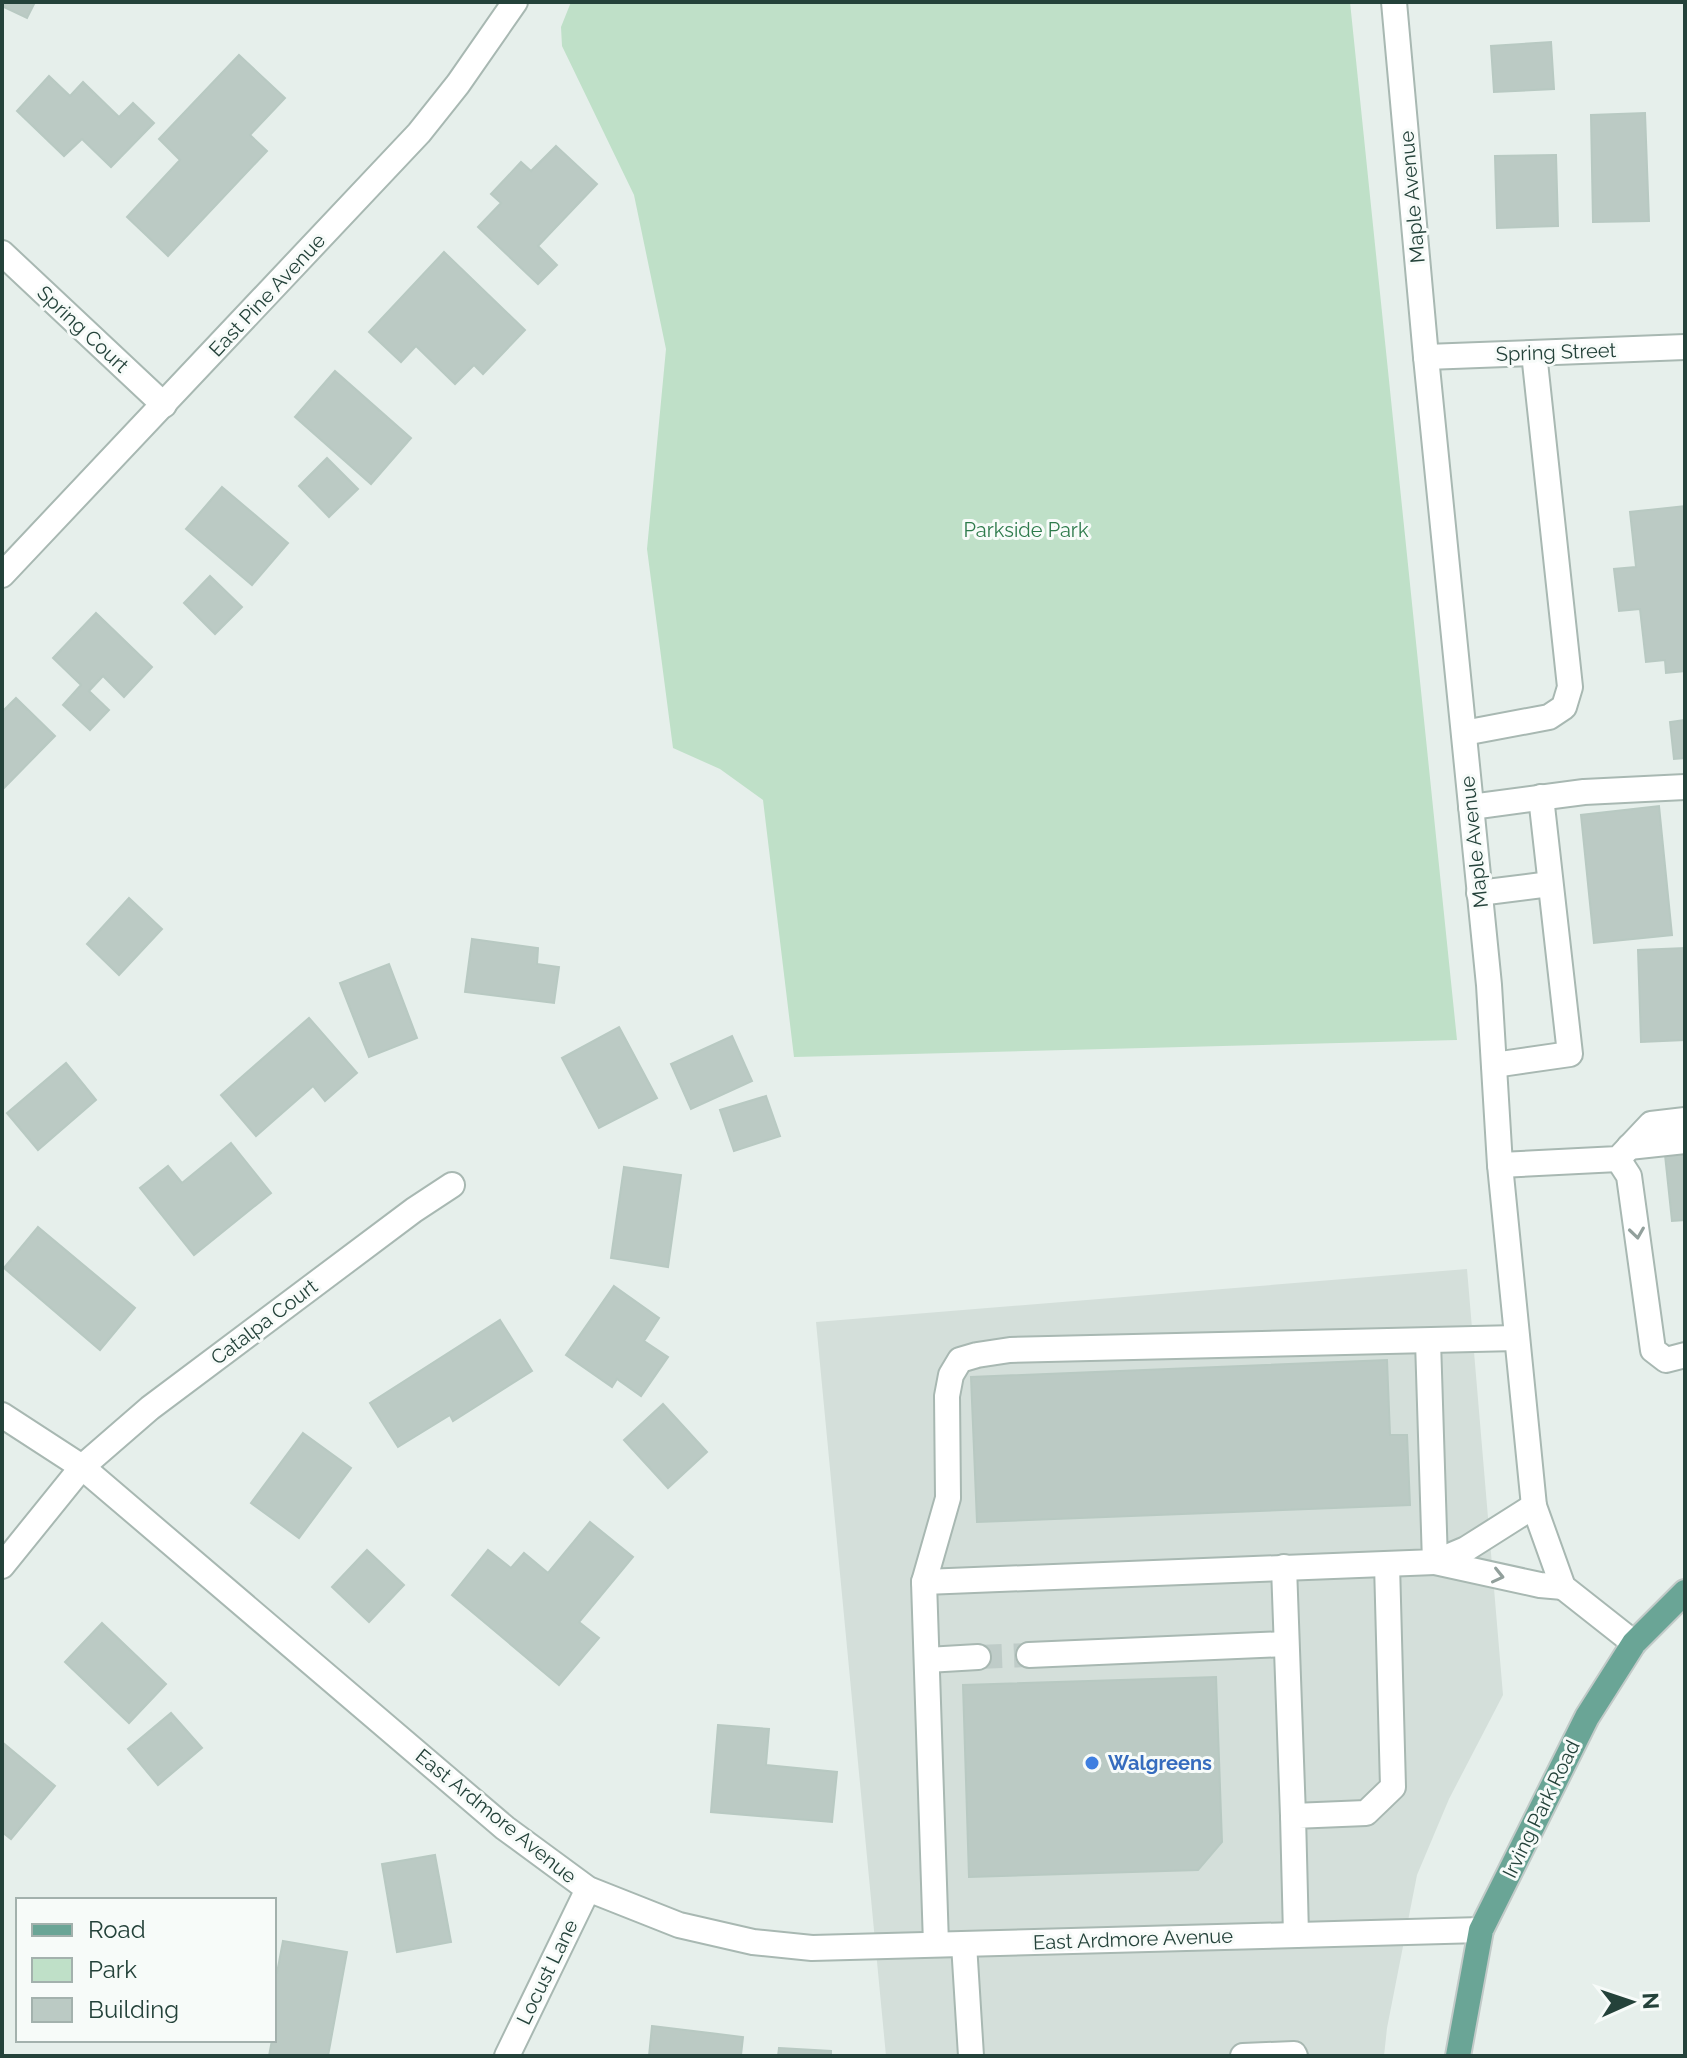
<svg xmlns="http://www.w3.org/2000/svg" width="1687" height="2058" font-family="Raleway,sans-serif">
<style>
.built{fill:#d4dfda}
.green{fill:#bfe0c8}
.building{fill:#bbcac4;stroke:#b8c9c2;stroke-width:2}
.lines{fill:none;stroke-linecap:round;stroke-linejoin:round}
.minor-tunnel{stroke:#bfccc8;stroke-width:24;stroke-dasharray:24 12;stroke-linecap:butt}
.minor-casing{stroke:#a8b8b2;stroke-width:28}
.major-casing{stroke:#c2cac8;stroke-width:28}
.minor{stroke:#fff;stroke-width:24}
.major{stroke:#6aa596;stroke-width:24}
.oneway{stroke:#92a09c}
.shop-dot{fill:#3f7fe0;stroke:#f7fbf9;stroke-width:3}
.labels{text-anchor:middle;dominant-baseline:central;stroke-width:6;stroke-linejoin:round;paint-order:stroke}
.street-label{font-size:20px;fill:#24423a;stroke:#f7fbf9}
.park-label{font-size:20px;fill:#2d7a4b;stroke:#f7fbf9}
.shop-label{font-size:20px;font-weight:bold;fill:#366cbe;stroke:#f7fbf9;text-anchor:start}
</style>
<rect width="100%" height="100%" fill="#e6efeb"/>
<!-- built -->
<path class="built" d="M1467,1269l36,426 -54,104 -32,76 -30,153 -3,28h-498l-70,-734z"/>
<!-- green -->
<path class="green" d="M571,2h779l107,1038 -663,17 -31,-257 -43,-31 -47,-21 -26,-199 19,-200 -32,-154 -72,-149 -1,-19z"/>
<!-- building -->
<g class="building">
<path d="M2,2h33l-8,16 -25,-12z"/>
<path d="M1551,42l3,47 -60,3 -3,-46z"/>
<path d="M239,55l46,43 -35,37 17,16 -99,105 -41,-39 53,-57 -21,-21z"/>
<path d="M49,76l21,20 13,-14 36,35 14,-14 21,20 -43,44 -29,-28 -18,17 -47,-45z"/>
<path d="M1645,113l4,108 -56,1 -2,-107z"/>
<path d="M556,146l41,38 -59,62 19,19 -19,19 -60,-57 23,-24 -10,-9 30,-32 10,9z"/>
<path d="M1556,155l2,71 -61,2 -2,-72z"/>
<path d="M444,252l81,78 -42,44 -9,-9 -19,19 -39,-38 -15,16 -32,-30z"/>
<path d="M335,371l76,67 -40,46 -76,-67z"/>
<path d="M327,458l31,31 -29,28 -30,-31z"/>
<path d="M222,487l66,56 -36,42 -66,-56z"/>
<path d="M1685,506v165l-19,2 -1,-13 -19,2 -6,-53 -21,2 -5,-42 22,-2 -6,-55z"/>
<path d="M210,576l32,31 -27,27 -31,-31z"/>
<path d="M96,613l56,54 -28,30 -21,-21 -14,15 20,19 -19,20 -27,-25 18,-20 -28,-27z"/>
<path d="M16,698l39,38 -53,54v-78z"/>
<path d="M1685,720v38l-11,1 -4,-37z"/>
<path d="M1659,806l13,129 -78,8 -13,-128z"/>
<path d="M129,898l33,31 -43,46 -32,-31z"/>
<path d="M472,939l66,9 -1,16 22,3 -5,36 -89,-11z"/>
<path d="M1685,948v92l-44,2 -3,-92z"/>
<path d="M389,964l28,74 -48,19 -29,-74z"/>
<path d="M309,1018l48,55 -32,28 -12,-15 -57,50 -35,-41z"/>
<path d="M619,1027l38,71 -58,30 -37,-70z"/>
<path d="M732,1036l20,45 -61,28 -20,-45z"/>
<path d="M66,1063l30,37 -58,50 -31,-37z"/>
<path d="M766,1096l14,40 -46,15 -14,-41z"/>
<path d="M231,1143l40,50 -77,62 -54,-67 28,-22 14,17z"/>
<path d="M1685,1153v67l-13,1 -7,-66z"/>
<path d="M624,1167l57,8 -13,92 -57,-9z"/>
<path d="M38,1227l97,81 -35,42 -96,-82z"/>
<path d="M614,1286l45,32 -15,23 24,16 -27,39 -24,-17 -5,8 -46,-32z"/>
<path d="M500,1320l32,51 -79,50 -3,-6 -52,32 -28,-44z"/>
<path d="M1387,1360l3,75h17l3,70 -433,17 -6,-145z"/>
<path d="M663,1404l44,48 -39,36 -44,-48z"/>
<path d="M303,1433l48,35 -52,70 -48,-35z"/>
<path d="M590,1522l43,35 -54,65 20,16 -40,47 -107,-90 36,-45 23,18 13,-15 24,20z"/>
<path d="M367,1550l37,35 -35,37 -37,-35z"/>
<path d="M102,1623l64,61 -37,39 -64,-61z"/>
<path d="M1216,1677l6,165 -24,28 -229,7 -6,-192z"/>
<path d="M171,1713l31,35 -44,37 -30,-36z"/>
<path d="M718,1725l51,4 -3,36 71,7 -5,50 -121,-10z"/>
<path d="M2,1742l53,44 -44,53 -9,-7z"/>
<path d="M435,1855l16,87 -54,10 -15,-88z"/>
<path d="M283,1941l64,11 -19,104h-59l3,-16h2v-67h3z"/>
<path d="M652,2026l91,11 -2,18 9,1h-101z"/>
<path d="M779,2048l52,3v5h-53z"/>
</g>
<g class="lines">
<!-- minor-tunnel -->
<path class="minor-tunnel" d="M978,1657l51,-2"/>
<defs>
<g id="minor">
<path d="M1394,2l32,355 63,628 11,180 34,341 29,81 71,56"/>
<path d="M2,253l162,152"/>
<path d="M1426,357l259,-10"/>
<path d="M2,575l417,-442 39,-49 57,-82"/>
<path d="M1464,733l85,-16 15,-10 6,-20 -36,-334"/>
<path d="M1471,807l113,-15 101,-5"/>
<path d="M1479,893l71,-9"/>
<path d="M1494,1065l76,-11 -29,-257"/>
<path d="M1629,1147l56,-6"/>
<path d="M1618,1159l11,17 24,174 13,10 19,-5"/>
<path d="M1500,1165l118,-6 33,-35 34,-4"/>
<path d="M2,1415l80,52 423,361 83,61 91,36 74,17 59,6 669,-18"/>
<path d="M1435,1562l105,23 23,2"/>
<path d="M1435,1562l31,-13 68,-43"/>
<path d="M2,1566l80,-99 68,-59 264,-198 38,-25"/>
<path d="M1284,1567l9,249"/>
<path d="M924,1582l511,-20 -7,-221"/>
<path d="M1029,1655l257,-11"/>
<path d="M927,1660l51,-3"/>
<path d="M1296,1935l-3,-119 73,-3 27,-26 -6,-223"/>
<path d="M936,1944l-12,-362 24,-84 -1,-102 4,-21 9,-15 17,-5 33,-5 507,-12"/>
<path d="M964,1944l7,112"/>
<path d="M507,2056l81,-167"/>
<path d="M1243,2056l51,-2 1,2"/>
</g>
<path id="major" d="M1458,2056l23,-126 106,-213 47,-74 51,-51"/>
</defs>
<!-- minor casing -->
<use href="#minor" class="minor-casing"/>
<!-- major casing -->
<use href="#major" class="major-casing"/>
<!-- minor -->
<use href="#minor" class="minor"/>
<!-- major -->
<use href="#major" class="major"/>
</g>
<!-- one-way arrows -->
<defs><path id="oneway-chevron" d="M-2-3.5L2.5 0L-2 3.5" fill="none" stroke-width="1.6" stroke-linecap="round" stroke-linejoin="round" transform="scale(2)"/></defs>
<g class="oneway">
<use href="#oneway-chevron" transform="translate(1637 1233) rotate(82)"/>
<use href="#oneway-chevron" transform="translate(1498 1576) rotate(13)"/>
</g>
<!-- markers -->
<circle class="shop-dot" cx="1092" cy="1763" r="8"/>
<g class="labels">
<!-- street labels -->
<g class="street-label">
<text transform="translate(1412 197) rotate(-95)">Maple Avenue</text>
<text transform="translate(267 295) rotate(-47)">East Pine Avenue</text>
<text transform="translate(83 329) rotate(43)">Spring Court</text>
<text transform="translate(1556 352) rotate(-2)">Spring Street</text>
<text transform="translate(1474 842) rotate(-96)">Maple Avenue</text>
<text transform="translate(264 1322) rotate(-37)">Catalpa Court</text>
<text transform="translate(1541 1809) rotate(-64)">Irving Park Road</text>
<text transform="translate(496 1816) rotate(39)">East Ardmore Avenue</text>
<text transform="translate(1133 1939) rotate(-2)">East Ardmore Avenue</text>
<text transform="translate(547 1972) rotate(-64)">Locust Lane</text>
</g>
<!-- park labels -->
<g class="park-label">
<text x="1026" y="530">Parkside Park</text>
</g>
<!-- shop labels -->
<g class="shop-label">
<text x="1108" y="1763">Walgreens</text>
</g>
</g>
<!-- border -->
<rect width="1687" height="2058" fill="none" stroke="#24423a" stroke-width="8"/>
<!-- legend -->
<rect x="16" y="1898" width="260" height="144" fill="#f7fbf9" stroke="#a3b1ad" stroke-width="2"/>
<rect x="32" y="1924" width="40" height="12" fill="#6aa596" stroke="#a3b1ad" stroke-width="2"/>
<text x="88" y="1938" font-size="24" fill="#24423a">Road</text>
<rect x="32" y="1958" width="40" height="24" fill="#bfe0c8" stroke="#a3b1ad" stroke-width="2"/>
<text x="88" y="1978" font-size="24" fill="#24423a">Park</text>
<rect x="32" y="1998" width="40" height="24" fill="#bbcac4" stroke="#a3b1ad" stroke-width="2"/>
<text x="88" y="2018" font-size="24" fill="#24423a">Building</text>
<!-- north arrow -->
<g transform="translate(1631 2002) rotate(87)" stroke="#f7fbf9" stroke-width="6" paint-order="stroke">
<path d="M0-6L14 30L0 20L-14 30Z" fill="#24423a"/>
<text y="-12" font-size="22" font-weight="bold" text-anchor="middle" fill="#24423a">N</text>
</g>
</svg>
